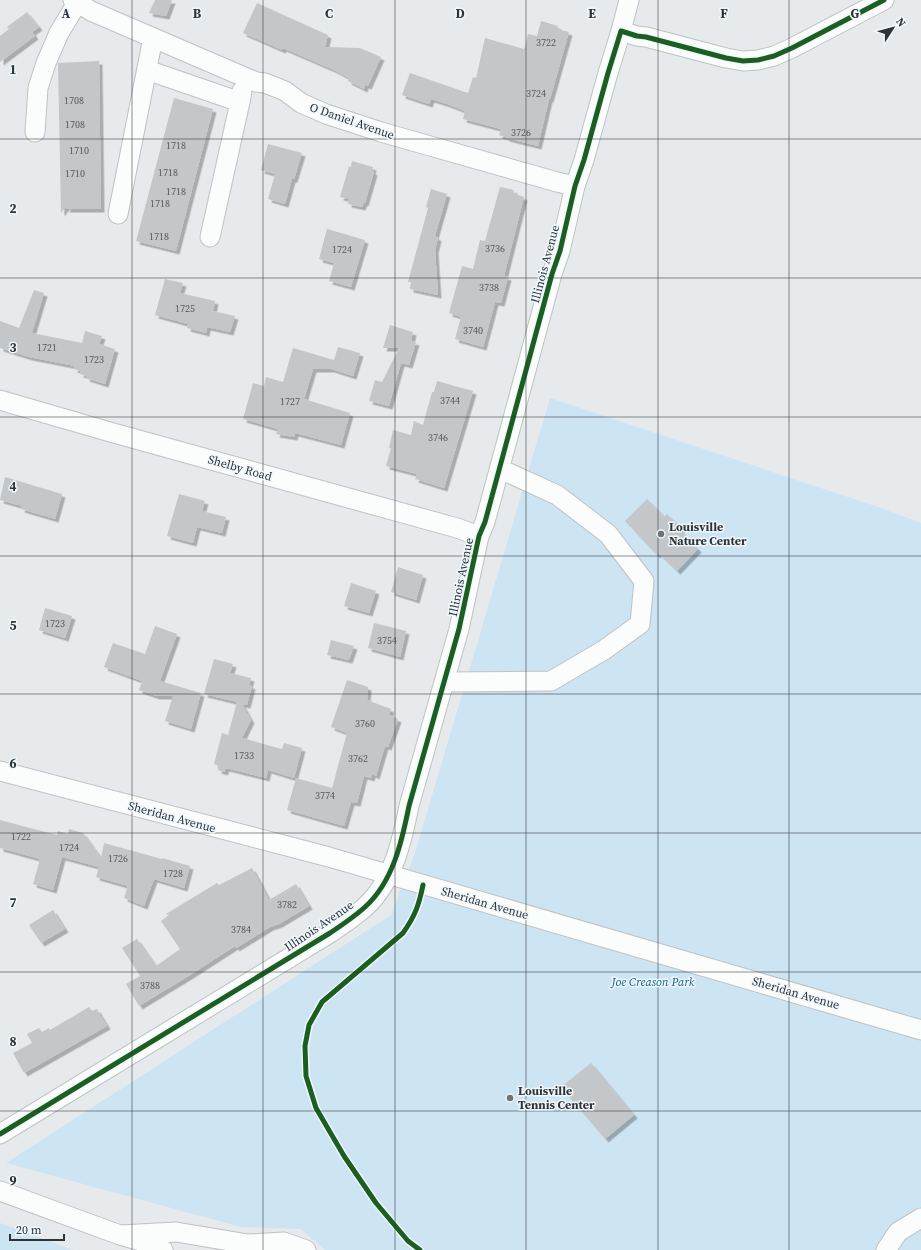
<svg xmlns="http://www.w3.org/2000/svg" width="921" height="1250" font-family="'Source Serif 4',serif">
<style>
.green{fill:#cde4f3}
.building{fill:#c4c7c9;filter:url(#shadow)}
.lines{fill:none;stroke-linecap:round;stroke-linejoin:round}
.minor-casing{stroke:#bfc2c4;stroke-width:21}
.minor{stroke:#fbfcfc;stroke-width:19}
.cycleway-casing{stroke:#eff8fe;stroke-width:8}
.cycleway{stroke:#1b5e20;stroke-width:5}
.grid{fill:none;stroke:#303335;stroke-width:1;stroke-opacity:0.55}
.poi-dot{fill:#707375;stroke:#eff8fe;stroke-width:1.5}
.labels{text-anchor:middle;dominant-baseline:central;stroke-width:3;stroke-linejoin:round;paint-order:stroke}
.number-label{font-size:10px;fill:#55585a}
.street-label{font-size:12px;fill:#303335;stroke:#eff8fe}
.poi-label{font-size:12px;font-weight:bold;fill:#303335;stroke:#eff8fe;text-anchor:start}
.park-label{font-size:12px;font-style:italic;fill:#0e5d83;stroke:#eff8fe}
.grid-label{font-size:13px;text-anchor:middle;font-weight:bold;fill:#303335;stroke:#eff8fe;stroke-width:3;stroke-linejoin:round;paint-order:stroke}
</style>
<defs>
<filter id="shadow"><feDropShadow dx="3.5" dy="3.5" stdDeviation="0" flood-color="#0004"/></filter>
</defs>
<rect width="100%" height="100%" fill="#e6eaec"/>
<!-- green -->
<g class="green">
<path d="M550,398l325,108 46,17v727h-596l-24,-21 -60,-2 -235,-64 385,-248 24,-62z"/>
<path d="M0,1223l73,27h-73z"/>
</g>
<!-- building -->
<g class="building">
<path d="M155,0h17l-6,16 -17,-3z"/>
<path d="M257,3l71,32 -3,12 35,1 21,9 -13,29 -3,-1 -1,4 -16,-8 1,-3 -15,-8 -51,-22 -1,2 -39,-17z"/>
<path d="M27,12l12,15 -7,5 3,4 -35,26v-26l9,-7 -2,-2z"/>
<path d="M541,21l17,5 -1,3 12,3 -19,67h-1l-11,47 -32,-8v-1l-7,-2 2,-6 -38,-10 2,-8 -18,-7 -16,-5 -2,5 -27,-9 8,-22 58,20 5,-16 3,1 9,-40 39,11 4,-15 9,2z"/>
<path d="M99,61l2,148h-35l2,-5 -7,9 -3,-150z"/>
<path d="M174,98l39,11 -37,142 -40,-10z"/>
<path d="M268,144l34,9 -8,26h-2l-7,25 -17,-5 7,-25 -14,-4z"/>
<path d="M352,161l21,6 -1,4 2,1 -9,31 -1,-1 -2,5 -14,-3 1,-5 -9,-2 9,-31 2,1z"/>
<path d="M500,187l14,3 -1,3 11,4 -20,79 4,1 -7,26 -6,-1 -12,45 -28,-8 6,-22 -12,-4 13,-47 11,3 7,-29 5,1z"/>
<path d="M431,189l16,5 -12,42 3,2 -3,12 3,45 -28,-6 1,-7h-3l20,-74 -2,-1z"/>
<path d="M327,229l38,11 -14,47 -22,-6 5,-18 -15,-4z"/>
<path d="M165,279l18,4 -3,10 35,8 -2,10 22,5 -5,16 -23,-5 -1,6 -19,-5 1,-4 -33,-9z"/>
<path d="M34,290l10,3 -12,40 50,10 3,-12 17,5 -3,8 16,5 -10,35 -19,-6 1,-2 -7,-2 1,-3 -7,-2 1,-3 -46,-9 -29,-9v-27l19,7z"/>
<path d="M390,325l23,7 -2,9 5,1 -7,23 -8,-2 -12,43 -20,-5 6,-21 7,2 17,-34h-16z"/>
<path d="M338,347l22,6 -7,23 -22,-7h-18l-9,30 46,14 -9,32 -46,-12 -1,4 -18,-3 2,-5 -35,-10 10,-36 11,3 2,-9 17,5 10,-34 41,12z"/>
<path d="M437,381l36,10 -29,97 -29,-9 2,-5 -31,-8 5,-18h-2l4,-18 18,5 3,-14 9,4 9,-33h2z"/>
<path d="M5,477l57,17 -7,25 -34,-10 1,-3 -22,-6z"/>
<path d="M179,494l26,7 -3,10 24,6 -4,16 -25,-6 -4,16 -26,-7z"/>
<path d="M647,499l18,18 2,-3 8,8 6,7 -1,1 18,19 -21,22 -19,-18 -1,2 -32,-34z"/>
<path d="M398,567l25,8 -7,25 -25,-8z"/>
<path d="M351,583l25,8 -7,22 -25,-7z"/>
<path d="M45,608l27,8 -7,22 -26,-8z"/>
<path d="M374,623l32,8 -6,26 -32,-9z"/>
<path d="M155,626l22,8 -17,47 41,12 -10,36 -26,-8 8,-25h-17l-17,-6 3,-9 -38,-14 9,-24 32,11z"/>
<path d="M331,640l23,6 -5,14 -22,-5z"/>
<path d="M214,659l19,5 -3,9 21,5 -2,7 3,1 -5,19 -5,-1 9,16 -9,18 40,11 2,-6 18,5 -8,30 -26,-8 -2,8 -40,-10 -2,4 -6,-2 1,-4 -5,-2 8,-31 6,2 9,-33 -33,-8z"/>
<path d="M347,680l21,7 -1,13 24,9 -2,6 9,4 -10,28 -3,-1 -9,30 -4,-2 -1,4 -7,-2 -7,27 -6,-1 -7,24 -57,-16 9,-32 36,10 15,-55 -16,-6z"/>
<path d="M0,820l57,15 1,-4 10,3 1,-5 14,4 18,25 3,-15 58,16v-1l28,8 -6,22 -30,-9 -10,27 -20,-8 4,-12 -32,-9 3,-10 -37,-10 -9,33 -20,-6 7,-25 -40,-11z"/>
<path d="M252,868l17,32 27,-16 13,22 -30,18 -9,3 -34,21 -1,-2 -45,29 -51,31 -13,-22 14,-8 -18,-28 15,-9 19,27 24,-17 -19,-28 8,-6 -3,-1 51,-31 2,2z"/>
<path d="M53,910l12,19 -24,14 -12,-18z"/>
<path d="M89,1007l3,4 5,-2 10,17 -83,47 -11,-20 19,-10 -5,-9 12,-6 3,4 7,-4 1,2z"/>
<path d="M591,1063l43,52 -29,24 -44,-52z"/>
</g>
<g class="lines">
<defs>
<g id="minor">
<path d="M73,0l18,11 165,71 9,1 20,8 16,12 25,11 55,18 176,50 18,4"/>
<path d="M621,31l16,5 9,1 80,21 17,3 15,-1 16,-4 18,-8 92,-48"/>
<path d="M147,70l93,32 2,-11"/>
<path d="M35,132l3,-44 8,-25 13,-30 18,-30"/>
<path d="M118,214l35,-176"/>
<path d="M210,237l30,-135"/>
<path d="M0,400l110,32 347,96 22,8"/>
<path d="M445,682l106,-1 53,-31 36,-26 4,-43 -36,-47 -51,-39 -57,-26"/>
<path d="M0,771l329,86 592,173"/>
<path d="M0,1134l330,-201c12,-8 24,-16 35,-26 28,-25 37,-66 44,-101l50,-177 20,-93 6,-14 67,-248 8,-23 15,-65 9,-26 24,-87 13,-42 8,-31"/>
<path d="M0,1191l120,44 31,9 12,6"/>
<path d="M120,1235l56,-3 72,12 36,-2 22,8"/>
<path d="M886,1250l12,-18 23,-14"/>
</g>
</defs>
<!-- minor casing -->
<use href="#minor" class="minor-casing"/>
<!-- minor -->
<use href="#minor" class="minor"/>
<defs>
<g id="cycleway">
<path d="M0,1134l330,-201c12,-8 24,-16 35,-26 28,-25 37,-66 44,-101l50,-177 20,-93 6,-14 67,-248 8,-23 15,-65 9,-26 24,-87 13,-42 16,5 9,1 80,21 17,3 15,-1 16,-4 18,-8 92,-48"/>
<path d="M420,1250l-12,-9 -32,-38 -32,-47 -28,-48 -10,-32 -1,-30 4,-21 13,-23 81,-69c12,-17 16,-28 20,-48"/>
</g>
</defs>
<!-- cycleway casing -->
<use href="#cycleway" class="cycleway-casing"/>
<!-- cycleway -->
<use href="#cycleway" class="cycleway"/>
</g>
<!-- grid -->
<path class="grid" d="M132,0v1250M263,0v1250M395,0v1250M526,0v1250M658,0v1250M789,0v1250M0,139h921M0,278h921M0,417h921M0,556h921M0,694h921M0,833h921M0,972h921M0,1111h921"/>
<!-- markers -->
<g class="poi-dot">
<circle cx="661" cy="534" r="4"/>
<circle cx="510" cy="1098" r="4"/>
</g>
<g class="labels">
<!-- number labels -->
<g class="number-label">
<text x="546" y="42">3722</text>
<text x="536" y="93">3724</text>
<text x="74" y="100">1708</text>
<text x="75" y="124">1708</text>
<text x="521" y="132">3726</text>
<text x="176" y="145">1718</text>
<text x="79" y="150">1710</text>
<text x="168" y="172">1718</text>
<text x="75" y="173">1710</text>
<text x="176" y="191">1718</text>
<text x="160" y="203">1718</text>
<text x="159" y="236">1718</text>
<text x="495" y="248">3736</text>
<text x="342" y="249">1724</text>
<text x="489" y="287">3738</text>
<text x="185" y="308">1725</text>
<text x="473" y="330">3740</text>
<text x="47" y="347">1721</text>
<text x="94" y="359">1723</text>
<text x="450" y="400">3744</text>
<text x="290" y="401">1727</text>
<text x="438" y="437">3746</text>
<text x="55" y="623">1723</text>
<text x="387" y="640">3754</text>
<text x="365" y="723">3760</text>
<text x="244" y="755">1733</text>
<text x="358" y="758">3762</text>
<text x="325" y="795">3774</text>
<text x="21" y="836">1722</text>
<text x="69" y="847">1724</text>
<text x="118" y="858">1726</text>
<text x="173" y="873">1728</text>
<text x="287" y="904">3782</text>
<text x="241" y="929">3784</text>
<text x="150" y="985">3788</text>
</g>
<!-- street labels -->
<g class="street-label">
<text transform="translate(352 121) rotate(19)">O Daniel Avenue</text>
<text transform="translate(545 264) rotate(-75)">Illinois Avenue</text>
<text transform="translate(240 468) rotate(16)">Shelby Road</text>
<text transform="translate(461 577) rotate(-78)">Illinois Avenue</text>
<text transform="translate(172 817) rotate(15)">Sheridan Avenue</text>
<text transform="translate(485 903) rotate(16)">Sheridan Avenue</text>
<text transform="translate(319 926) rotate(-34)">Illinois Avenue</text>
<text transform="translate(796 993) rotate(16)">Sheridan Avenue</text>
</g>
<!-- poi labels -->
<g class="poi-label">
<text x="669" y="527">Louisville<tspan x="669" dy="14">Nature Center</tspan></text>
<text x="518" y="1091">Louisville<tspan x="518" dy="14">Tennis Center</tspan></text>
</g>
<!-- park labels -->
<g class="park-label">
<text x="653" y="982">Joe Creason Park</text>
</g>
</g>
<g class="grid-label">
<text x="66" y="18">A</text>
<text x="197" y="18">B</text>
<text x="329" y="18">C</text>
<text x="460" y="18">D</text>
<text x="592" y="18">E</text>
<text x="724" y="18">F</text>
<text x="855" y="18">G</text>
<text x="13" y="74">1</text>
<text x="13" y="213">2</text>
<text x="13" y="352">3</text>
<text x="13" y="491">4</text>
<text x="13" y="630">5</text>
<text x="13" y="768">6</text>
<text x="13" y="907">7</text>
<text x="13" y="1046">8</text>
<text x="13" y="1185">9</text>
</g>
<!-- north arrow -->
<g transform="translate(893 28) rotate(54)" stroke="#eff8fe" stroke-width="3" paint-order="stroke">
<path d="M0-3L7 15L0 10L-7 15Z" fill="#303335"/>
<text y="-6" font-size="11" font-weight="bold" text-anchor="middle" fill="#303335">N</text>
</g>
<!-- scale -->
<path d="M10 1234v6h54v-6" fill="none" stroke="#303335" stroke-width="2"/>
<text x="16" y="1234" font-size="12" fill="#303335" stroke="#eff8fe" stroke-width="3" paint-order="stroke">20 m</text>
</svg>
